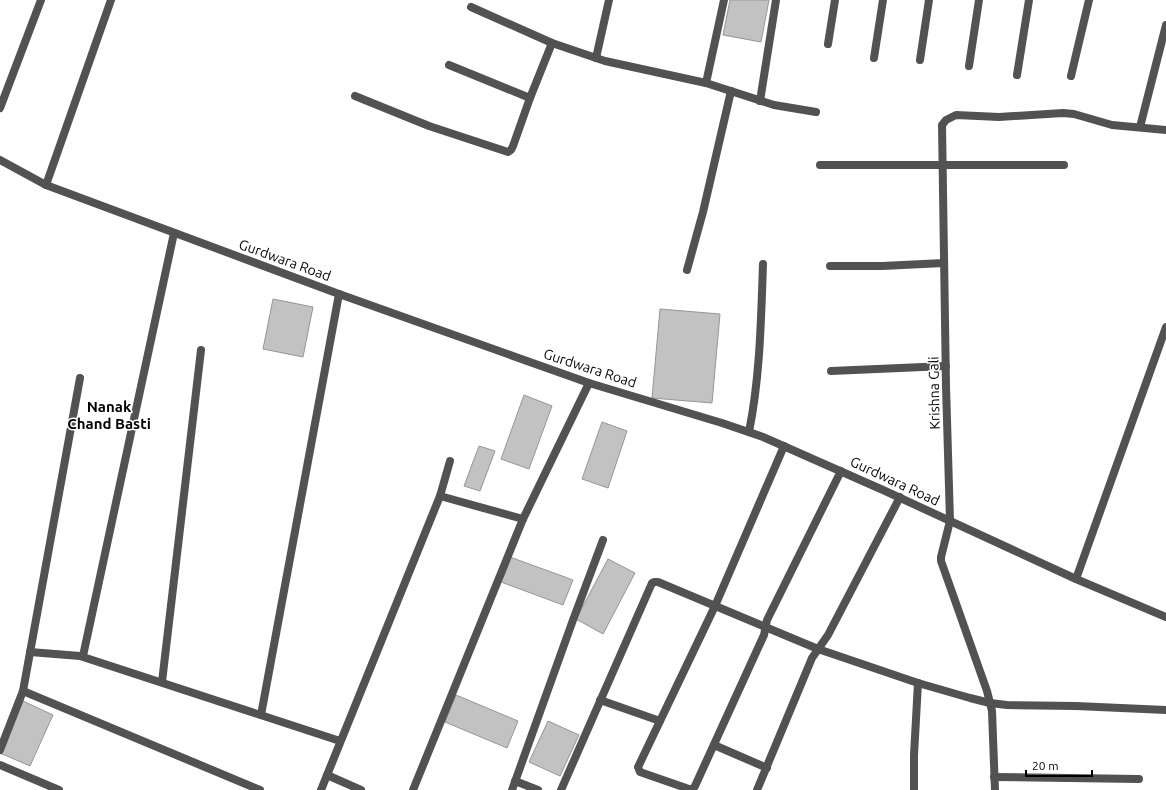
<svg xmlns="http://www.w3.org/2000/svg" width="1166" height="790" font-family="Ubuntu,sans-serif">
<style>
.building{fill:#c2c2c2;stroke:#969696}
.lines{fill:none;stroke-linecap:round;stroke-linejoin:round}
.street{stroke:#525252;stroke-width:8}
.labels{text-anchor:middle;dominant-baseline:central;stroke-width:3;stroke-linejoin:round;paint-order:stroke}
.street-label{font-size:14px;fill:#000;stroke:#fff}
.neighbourhood-label{font-size:15px;font-weight:bold;fill:#000;stroke:#fff}
</style>
<rect width="100%" height="100%" fill="#fff"/>
<!-- building -->
<g class="building">
<path d="M730,0h39l-8,42 -38,-7z"/>
<path d="M273,299l40,8 -10,50 -40,-8z"/>
<path d="M660,309l60,5 -8,89 -60,-5z"/>
<path d="M524,395l28,11 -23,63 -28,-10z"/>
<path d="M602,422l25,9 -19,57 -26,-9z"/>
<path d="M479,446l16,5 -15,40 -16,-5z"/>
<path d="M510,557l63,23 -10,25 -62,-23z"/>
<path d="M608,559l27,14 -32,61 -27,-15z"/>
<path d="M456,695l62,26 -11,27 -62,-26z"/>
<path d="M23,701l30,14 -23,51 -30,-13z"/>
<path d="M548,721l31,14 -19,41 -31,-14z"/>
</g>
<g class="lines">
<!-- street -->
<g class="street">
<path d="M471,7l81,36 53,18 101,22 68,22 42,7"/>
<path d="M828,44l7,-44"/>
<path d="M596,58l13,-58"/>
<path d="M874,58l9,-58"/>
<path d="M920,60l9,-60"/>
<path d="M449,65l81,33"/>
<path d="M969,66l10,-66"/>
<path d="M1017,75l12,-75"/>
<path d="M1071,76l18,-76"/>
<path d="M706,83l18,-83"/>
<path d="M355,96l74,30 79,26 3,-2 2,-4 17,-48 22,-55"/>
<path d="M760,101l16,-101"/>
<path d="M0,108l41,-108"/>
<path d="M1140,127l26,-102"/>
<path d="M0,160l46,25 293,109 250,89 133,40 41,14 120,53 193,89 90,38"/>
<path d="M820,165h244"/>
<path d="M46,185l65,-185"/>
<path d="M830,266h52l62,-3"/>
<path d="M687,270l16,-58 28,-121"/>
<path d="M831,371l115,-5"/>
<path d="M749,432c11,-55 12,-111 14,-168"/>
<path d="M784,446l-69,160 -76,159 -1,2 2,5 49,17h4l2,-3 69,-151 3,-15 74,-149"/>
<path d="M440,496l83,23"/>
<path d="M1076,579l90,-252"/>
<path d="M30,652l50,4 260,85"/>
<path d="M83,656l91,-423"/>
<path d="M162,682l39,-332"/>
<path d="M23,691l237,99"/>
<path d="M600,700l60,21"/>
<path d="M261,715l78,-421"/>
<path d="M714,745l53,23"/>
<path d="M0,750l23,-59 57,-313"/>
<path d="M0,765l59,25"/>
<path d="M327,775l34,15"/>
<path d="M994,777l145,2"/>
<path d="M515,781l23,9"/>
<path d="M321,790l119,-294 10,-35"/>
<path d="M413,790l110,-271 66,-136"/>
<path d="M512,790l61,-170 30,-80"/>
<path d="M561,790l91,-207 2,-1h4l160,67 100,34 52,15 20,5 17,2 69,1 90,4"/>
<path d="M757,790l55,-132 16,-23 72,-138"/>
<path d="M914,790v-35l4,-72"/>
<path d="M995,790l-3,-79 -5,-20 -46,-130v-4l9,-36 -4,-135 -4,-261 4,-5 10,-5 43,2 64,-4 11,1 38,11 54,5"/>
</g>
</g>
<g class="labels">
<!-- street labels -->
<g class="street-label">
<text transform="translate(285 260) rotate(20)">Gurdwara Road</text>
<text transform="translate(590 368) rotate(18)">Gurdwara Road</text>
<text transform="translate(934 393) rotate(-91)">Krishna Gali</text>
<text transform="translate(895 481) rotate(25)">Gurdwara Road</text>
</g>
<!-- neighbourhood labels -->
<g class="neighbourhood-label">
<text x="109" y="406">Nanak<tspan x="109" dy="17">Chand Basti</tspan></text>
</g>
</g>
<!-- scale -->
<path d="M1026 770v6h66v-6" fill="none" stroke="#000000" stroke-width="2"/>
<text x="1032" y="770" font-size="12" fill="#000000" stroke="#ffffff" stroke-width="3" paint-order="stroke">20 m</text>
</svg>
